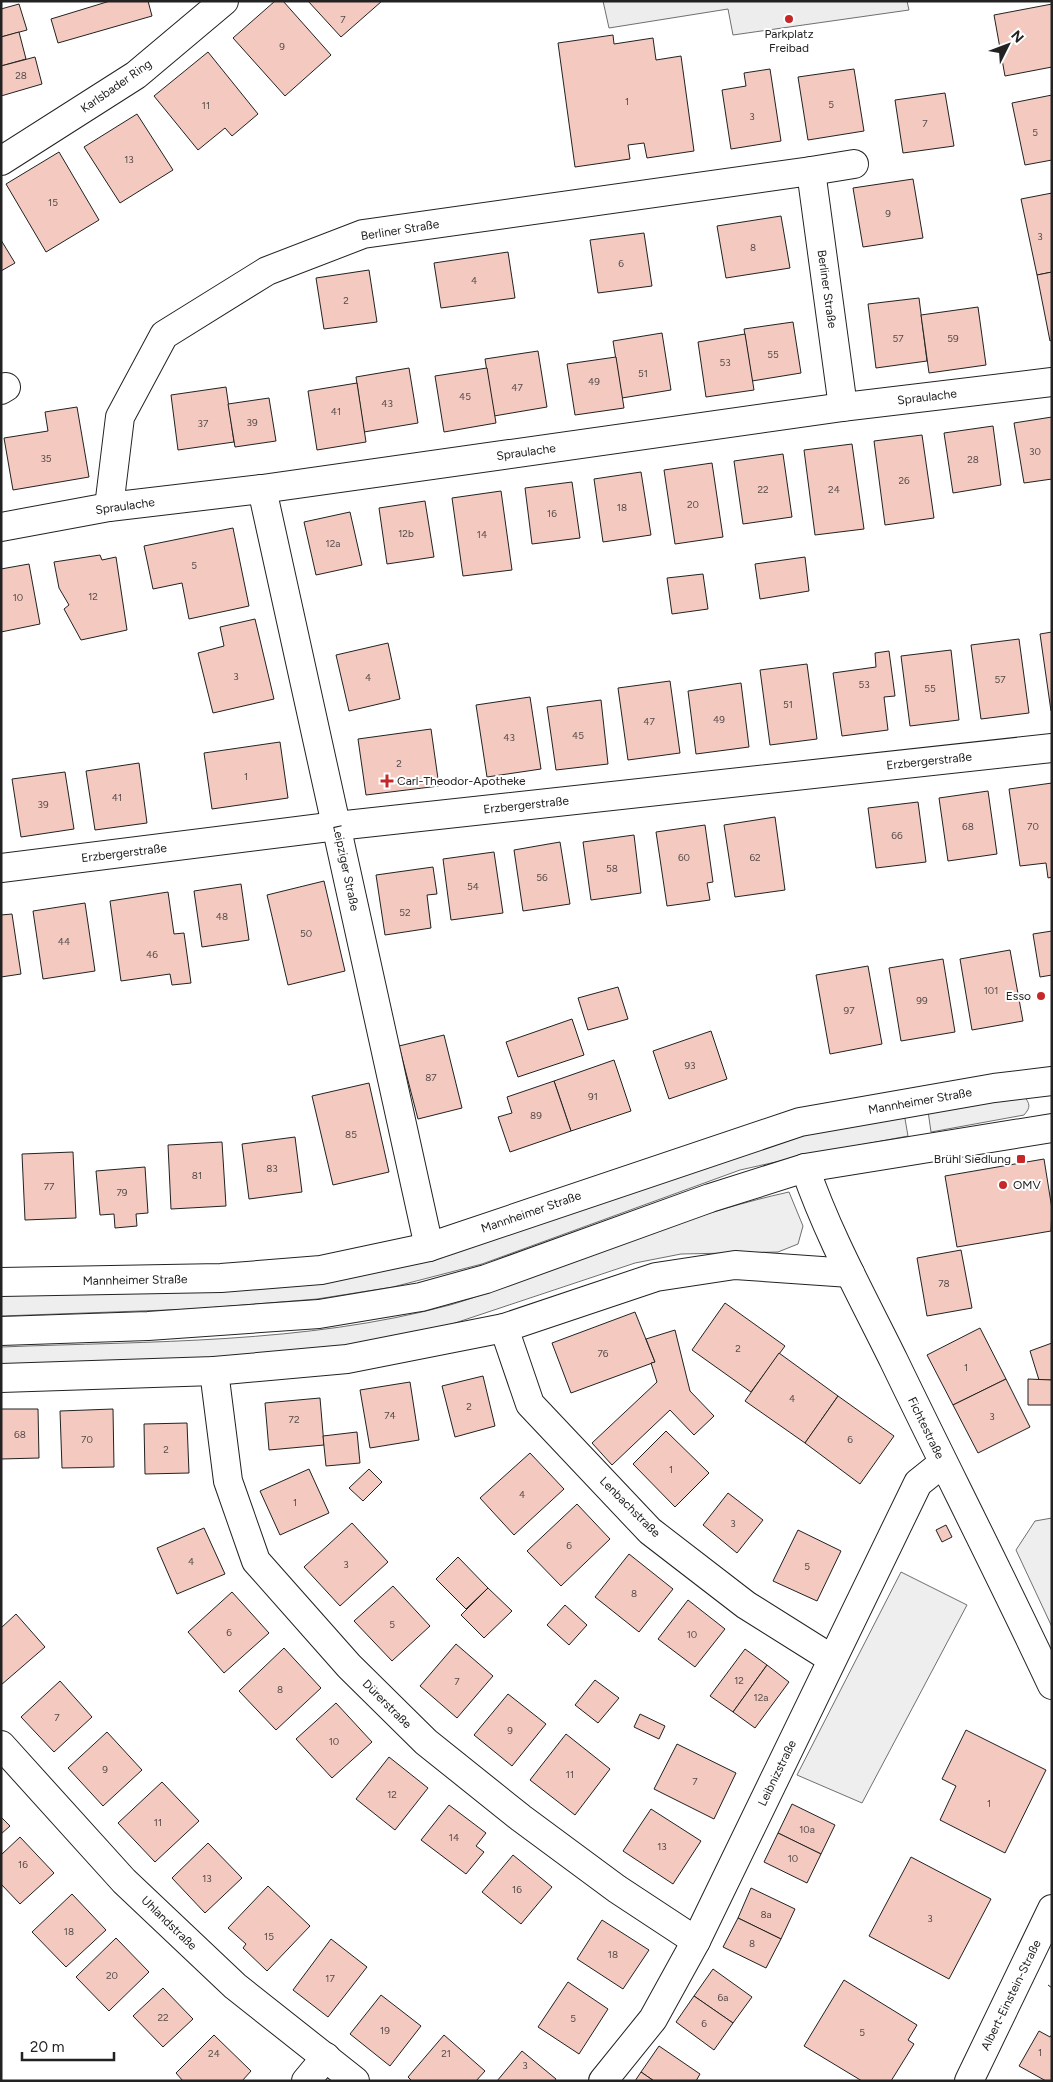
<svg xmlns="http://www.w3.org/2000/svg" width="1053" height="2082" font-family="Figtree,sans-serif">
<style>
.green{fill:#eee;stroke:#6f6f6f}
.parking{fill:#ededed;stroke:#6f6f6f}
.building{fill:#f3c9c0;stroke:#222}
.lines{fill:none;stroke-linecap:round;stroke-linejoin:round}
.minor-casing{stroke:#222;stroke-width:30}
.secondary-casing{stroke:#222;stroke-width:30}
.minor{stroke:#fff;stroke-width:28}
.secondary{stroke:#fff;stroke-width:28}
.fence{stroke:#222;stroke-width:1;stroke-dasharray:6 2.5;stroke-linecap:butt}
.poi-dot{fill:#c62828;stroke:#fff;stroke-width:2}
.labels{text-anchor:middle;dominant-baseline:central;stroke-width:4;stroke-linejoin:round;paint-order:stroke}
.number-label{font-size:10px;fill:#564c4a}
.poi-label{font-size:12px;fill:#222;stroke:#fff;text-anchor:start}
.street-label{font-size:12px;fill:#222;stroke:#fff}
</style>
<rect width="100%" height="100%" fill="#fff"/>
<!-- green -->
<g class="green">
<path d="M1024,1096c6,8 7,11 0,19l-93,17 -3,-21z"/>
<path d="M904,1113l4,23 -101,19 -67,15 -258,94 -89,23 -76,12 -122,10 -194,7v-22l337,-18 455,-143z"/>
<path d="M789,1192l14,34 -5,18 -20,8 -97,2 -46,9 -201,67 -69,14 -108,12 -256,10v-19c150,-6 303,-3 449,-42 28,-8 56,-20 84,-30 84,-30 168,-64 255,-83z"/>
<path d="M1052,1518v109l-36,-77 19,-29z"/>
<path d="M901,1572l66,33 -105,198 -65,-28z"/>
</g>
<!-- parking -->
<path class="parking" d="M603,1h304l2,9 -176,25 -5,-26 -119,19z"/>
<!-- building -->
<g class="building">
<path d="M110,1h38l4,15 -94,27 -7,-24z"/>
<path d="M275,1h8l48,54 -46,41 -52,-58z"/>
<path d="M308,1h74l-41,36z"/>
<path d="M19,4l8,26 -26,7v-28z"/>
<path d="M1052,4v63l-47,9 -11,-61z"/>
<path d="M19,32l7,27 -25,7v-29z"/>
<path d="M613,35l1,9 39,-6 3,22 25,-4 13,95 -47,7 -3,-15 -16,2 2,14 -55,8 -17,-124z"/>
<path d="M208,52l50,62 -26,22 -7,-8 -27,22 -44,-54z"/>
<path d="M35,57l7,27 -41,12v-30z"/>
<path d="M770,69l11,72 -50,8 -9,-59 24,-4 -2,-13z"/>
<path d="M854,69l10,62 -56,9 -10,-63z"/>
<path d="M945,93l9,53 -51,7 -8,-53z"/>
<path d="M1052,95v65l-27,5 -13,-62z"/>
<path d="M137,114l36,56 -53,33 -36,-56z"/>
<path d="M59,152l40,68 -53,32 -40,-68z"/>
<path d="M913,179l10,59 -60,9 -10,-59z"/>
<path d="M1052,193v79l-15,3 -16,-76z"/>
<path d="M781,216l9,52 -64,10 -9,-52z"/>
<path d="M644,233l8,53 -54,7 -8,-53z"/>
<path d="M1,240l14,23 -14,8z"/>
<path d="M508,252l7,46 -74,10 -7,-45z"/>
<path d="M369,270l8,52 -53,7 -8,-51z"/>
<path d="M1052,272v68l-2,1 -13,-66z"/>
<path d="M919,298l8,63 -51,7 -8,-64z"/>
<path d="M978,307l8,58 -57,8 -8,-58z"/>
<path d="M793,322l8,51 -49,8 -8,-52z"/>
<path d="M662,333l9,57 -49,8 -9,-57z"/>
<path d="M745,334l9,56 -48,7 -8,-55z"/>
<path d="M538,351l9,56 -53,9 -9,-57z"/>
<path d="M616,357l8,51 -49,7 -8,-51z"/>
<path d="M409,368l9,55 -54,9 -8,-55z"/>
<path d="M487,368l9,55 -52,9 -9,-56z"/>
<path d="M357,383l9,59 -49,8 -9,-59z"/>
<path d="M226,387l8,55 -56,8 -7,-55z"/>
<path d="M269,398l7,43 -41,6 -7,-43z"/>
<path d="M77,407l12,70 -76,13 -9,-52 44,-7 -3,-19z"/>
<path d="M1052,417v62l-28,4 -10,-60z"/>
<path d="M993,426l8,59 -48,8 -9,-60z"/>
<path d="M922,435l12,83 -49,7 -11,-84z"/>
<path d="M852,444l12,85 -49,6 -11,-85z"/>
<path d="M783,454l9,63 -49,7 -9,-63z"/>
<path d="M712,463l11,74 -48,7 -11,-74z"/>
<path d="M641,472l10,63 -48,7 -9,-63z"/>
<path d="M572,482l8,56 -48,6 -7,-56z"/>
<path d="M501,491l11,79 -49,6 -11,-78z"/>
<path d="M425,501l9,56 -47,7 -8,-56z"/>
<path d="M350,512l12,53 -46,10 -12,-53z"/>
<path d="M233,528l16,78 -60,13 -7,-36 -29,6 -9,-43z"/>
<path d="M100,555l2,5 14,-3 11,73 -46,10 -17,-31 5,-4 -10,-17 -5,-26z"/>
<path d="M805,557l4,34 -49,8 -5,-35z"/>
<path d="M29,564l11,60 -39,8v-63z"/>
<path d="M703,574l5,35 -36,5 -5,-36z"/>
<path d="M255,619l19,80 -61,14 -15,-60 26,-7 -4,-19z"/>
<path d="M1052,632v78l-1,1 -11,-77z"/>
<path d="M1019,639l10,74 -48,6 -10,-74z"/>
<path d="M388,643l12,56 -51,12 -13,-56z"/>
<path d="M951,650l8,70 -49,6 -9,-70z"/>
<path d="M889,651l6,45 -11,1 4,33 -46,6 -9,-63 43,-6 -1,-14z"/>
<path d="M807,664l10,75 -47,6 -10,-75z"/>
<path d="M670,681l10,72 -52,7 -10,-72z"/>
<path d="M741,683l8,64 -53,7 -8,-63z"/>
<path d="M530,697l11,72 -54,8 -11,-72z"/>
<path d="M601,700l7,64 -52,6 -9,-63z"/>
<path d="M431,729l8,57 -73,9 -8,-56z"/>
<path d="M280,742l8,56 -76,11 -8,-56z"/>
<path d="M139,763l8,60 -52,7 -9,-59z"/>
<path d="M65,772l9,57 -53,8 -9,-58z"/>
<path d="M1052,783v94l-4,1 -2,-15 -26,3 -11,-77z"/>
<path d="M988,791l9,63 -49,7 -9,-63z"/>
<path d="M918,802l8,60 -50,6 -8,-60z"/>
<path d="M775,817l10,73 -50,7 -11,-72z"/>
<path d="M705,825l8,57 -6,1 3,17 -43,6 -11,-74z"/>
<path d="M634,835l7,58 -50,7 -8,-58z"/>
<path d="M560,842l10,62 -47,7 -9,-61z"/>
<path d="M494,852l9,61 -52,7 -8,-61z"/>
<path d="M433,867l4,27 -10,1 4,33 -46,7 -9,-60z"/>
<path d="M324,881l21,90 -57,14 -21,-90z"/>
<path d="M241,884l8,56 -47,7 -8,-56z"/>
<path d="M168,892l6,42 10,-1 7,50 -19,2 -2,-11 -49,7 -11,-80z"/>
<path d="M85,903l10,68 -52,8 -10,-68z"/>
<path d="M12,914l9,60 -20,3v-62z"/>
<path d="M1052,931v44l-12,2 -7,-43z"/>
<path d="M1010,950l13,71 -51,9 -12,-71z"/>
<path d="M943,959l12,73 -54,9 -12,-73z"/>
<path d="M868,966l14,78 -52,10 -14,-79z"/>
<path d="M618,987l10,32 -40,11 -10,-32z"/>
<path d="M572,1019l12,36 -66,22 -12,-35z"/>
<path d="M711,1031l16,48 -58,20 -16,-48z"/>
<path d="M444,1035l18,73 -44,11 -19,-73z"/>
<path d="M614,1060l17,51 -60,20 -17,-50z"/>
<path d="M554,1081l17,50 -61,21 -12,-35 14,-4 -5,-16z"/>
<path d="M369,1083l20,89 -56,13 -21,-89z"/>
<path d="M295,1137l7,55 -53,7 -7,-55z"/>
<path d="M222,1142l4,64 -55,3 -3,-64z"/>
<path d="M73,1152l3,66 -51,2 -3,-66z"/>
<path d="M1044,1159l8,50 -1,22 -94,16 -12,-71z"/>
<path d="M145,1167l3,46 -12,1 1,12 -22,2 -1,-14 -14,1 -4,-44z"/>
<path d="M961,1250l11,58 -45,8 -10,-58z"/>
<path d="M725,1303l60,43 -34,46 -59,-42z"/>
<path d="M635,1312l20,50 -84,31 -19,-50z"/>
<path d="M980,1328l26,51 -53,26 -26,-50z"/>
<path d="M675,1330l15,61 24,25 -20,19 -24,-25 -58,55 -20,-22 65,-61 -6,-19 4,-1 -9,-23z"/>
<path d="M1052,1343v37h-13l-9,-29z"/>
<path d="M779,1353l59,43 -33,47 -60,-42z"/>
<path d="M483,1376l12,50 -40,11 -13,-51z"/>
<path d="M1006,1379l24,48 -52,26 -25,-48z"/>
<path d="M1028,1379l24,1v25h-24z"/>
<path d="M410,1382l9,58 -49,8 -10,-58z"/>
<path d="M838,1396l56,40 -34,48 -55,-41z"/>
<path d="M320,1398l4,47 -55,5 -4,-47z"/>
<path d="M1,1409h37l1,49 -38,1z"/>
<path d="M113,1409l1,58 -52,1 -2,-57z"/>
<path d="M187,1423l2,50 -44,1 -1,-50z"/>
<path d="M666,1431l43,42 -34,34 -42,-43z"/>
<path d="M357,1432l3,31 -34,3 -3,-30z"/>
<path d="M530,1453l34,36 -50,46 -34,-37z"/>
<path d="M309,1469l20,44 -49,22 -20,-44z"/>
<path d="M369,1469l13,13 -19,19 -14,-13z"/>
<path d="M728,1493l35,27 -26,33 -34,-28z"/>
<path d="M577,1504l33,35 -49,47 -34,-35z"/>
<path d="M352,1523l36,39 -48,44 -36,-39z"/>
<path d="M946,1525l6,12 -10,5 -6,-12z"/>
<path d="M204,1528l21,46 -48,20 -20,-46z"/>
<path d="M798,1530l43,21 -24,50 -44,-20z"/>
<path d="M629,1554l44,35 -34,43 -44,-35z"/>
<path d="M458,1557l30,31 -22,21 -30,-30z"/>
<path d="M393,1586l37,40 -38,35 -38,-40z"/>
<path d="M488,1588l24,23 -28,27 -23,-23z"/>
<path d="M232,1592l37,41 -45,40 -36,-41z"/>
<path d="M688,1600l37,29 -30,38 -37,-28z"/>
<path d="M565,1605l22,20 -18,20 -22,-20z"/>
<path d="M16,1614l29,33 -44,38v-57z"/>
<path d="M456,1644l37,32 -36,42 -37,-32z"/>
<path d="M284,1648l37,40 -45,42 -37,-39z"/>
<path d="M745,1649l22,16 -34,47 -23,-16z"/>
<path d="M767,1665l22,17 -34,46 -22,-16z"/>
<path d="M595,1680l24,18 -21,25 -23,-18z"/>
<path d="M60,1681l32,36 -38,35 -33,-35z"/>
<path d="M508,1694l38,30 -34,42 -38,-31z"/>
<path d="M336,1703l36,39 -40,36 -36,-39z"/>
<path d="M640,1714l25,12 -6,13 -25,-12z"/>
<path d="M966,1730l80,40 -41,83 -65,-33 16,-34 -14,-7z"/>
<path d="M107,1732l35,38 -39,36 -35,-38z"/>
<path d="M566,1734l44,35 -35,46 -45,-35z"/>
<path d="M677,1744l59,29 -22,46 -60,-30z"/>
<path d="M389,1757l39,31 -33,42 -39,-31z"/>
<path d="M162,1782l37,39 -44,41 -37,-39z"/>
<path d="M792,1804l43,21 -14,29 -43,-21z"/>
<path d="M449,1805l37,28 -10,13 8,6 -18,22 -45,-34z"/>
<path d="M651,1809l50,32 -28,43 -50,-33z"/>
<path d="M1,1817l9,9 -9,8z"/>
<path d="M778,1833l43,21 -14,29 -43,-21z"/>
<path d="M20,1837l34,36 -34,31 -19,-20v-29z"/>
<path d="M208,1843l34,35 -37,35 -33,-35z"/>
<path d="M513,1855l39,32 -31,37 -39,-32z"/>
<path d="M911,1857l80,42 -42,80 -80,-43z"/>
<path d="M268,1886l42,40 -43,45 -24,-23 3,-4 -18,-16z"/>
<path d="M751,1888l44,21 -14,30 -43,-21z"/>
<path d="M72,1894l34,36 -40,37 -34,-35z"/>
<path d="M738,1918l43,21 -15,29 -43,-21z"/>
<path d="M602,1920l47,30 -26,39 -46,-30z"/>
<path d="M116,1938l33,34 -40,39 -33,-34z"/>
<path d="M331,1939l36,28 -39,50 -35,-27z"/>
<path d="M713,1969l39,28 -19,26 -39,-27z"/>
<path d="M844,1980l73,45 -9,15 6,4 -23,37h-29l-58,-35z"/>
<path d="M568,1982l40,27 -29,45 -41,-27z"/>
<path d="M163,1988l30,31 -30,28 -30,-31z"/>
<path d="M381,1995l40,31 -31,40 -40,-32z"/>
<path d="M694,1996l39,27 -19,27 -38,-28z"/>
<path d="M1039,2031l11,6 2,-3v47h-6l-27,-15z"/>
<path d="M214,2035l37,36 -9,10h-59l-7,-8z"/>
<path d="M444,2035l41,36 -9,10h-64l-4,-4z"/>
<path d="M659,2046l41,28 -4,7h-42l-13,-9z"/>
<path d="M522,2051l34,28 -1,2h-58z"/>
<path d="M641,2072l13,9h-19z"/>
</g>
<g class="lines">
<defs>
<g id="minor">
<path d="M1,161l135,-86 88,-74"/>
<path d="M811,171l43,-7"/>
<path d="M1,390l5,-3"/>
<path d="M262,489l167,758"/>
<path d="M109,507l11,-90 44,-82 103,-64 96,-37 448,-63 32,236"/>
<path d="M1,527l108,-20 153,-18 581,-82 209,-25"/>
<path d="M1,868l336,-42 715,-78"/>
<path d="M805,1168c23,67 58,130 89,193 52,108 107,215 158,324"/>
<path d="M1,1282l220,-4 100,-8 108,-23 371,-125 194,-34 58,-7"/>
<path d="M504,1328l26,76 120,127 96,74 86,54"/>
<path d="M214,1371l14,110 28,80 93,105 77,76 95,76 96,71 79,52"/>
<path d="M1,1378l213,-7 133,-12 157,-31 152,-51 79,-12 115,8"/>
<path d="M1,1745l123,136 111,105 120,95"/>
<path d="M306,2081l20,-24"/>
<path d="M603,2081l50,-62 43,-78 222,-458 25,-20"/>
<path d="M969,2081l83,-172"/>
</g>
<path id="secondary" d="M1,1331l147,-5 171,-12 102,-17 65,-18 224,-81 95,-30 247,-40"/>
</defs>
<!-- minor casing -->
<use href="#minor" class="minor-casing"/>
<!-- secondary casing -->
<use href="#secondary" class="secondary-casing"/>
<!-- minor -->
<use href="#minor" class="minor"/>
<!-- secondary -->
<use href="#secondary" class="secondary"/>
<!-- fence -->
<path class="fence" d="M1048,1985l4,3"/>
</g>
<!-- markers -->
<g class="poi-dot">
<circle cx="789" cy="19" r="5"/>
<path d="M384.5 773.5h5v5h5v5h-5v5h-5v-5h-5v-5h5z"/>
<circle cx="1041" cy="996" r="5"/>
<rect x="1016" y="1154" width="10" height="10" rx="2.5"/>
<circle cx="1003" cy="1185" r="5"/>
</g>
<g class="labels">
<!-- number labels -->
<g class="number-label">
<text x="343" y="19">7</text>
<text x="282" y="46">9</text>
<text x="21" y="75">28</text>
<text x="627" y="101">1</text>
<text x="831" y="104">5</text>
<text x="206" y="105">11</text>
<text x="752" y="116">3</text>
<text x="925" y="123">7</text>
<text x="1035" y="132">5</text>
<text x="129" y="159">13</text>
<text x="53" y="202">15</text>
<text x="888" y="213">9</text>
<text x="1040" y="236">3</text>
<text x="753" y="247">8</text>
<text x="621" y="263">6</text>
<text x="474" y="280">4</text>
<text x="346" y="300">2</text>
<text x="898" y="338">57</text>
<text x="953" y="338">59</text>
<text x="773" y="354">55</text>
<text x="725" y="362">53</text>
<text x="643" y="373">51</text>
<text x="594" y="381">49</text>
<text x="517" y="387">47</text>
<text x="465" y="396">45</text>
<text x="387" y="403">43</text>
<text x="336" y="411">41</text>
<text x="252" y="422">39</text>
<text x="203" y="423">37</text>
<text x="1035" y="451">30</text>
<text x="46" y="458">35</text>
<text x="973" y="459">28</text>
<text x="904" y="480">26</text>
<text x="763" y="489">22</text>
<text x="834" y="489">24</text>
<text x="693" y="504">20</text>
<text x="622" y="507">18</text>
<text x="552" y="513">16</text>
<text x="406" y="533">12b</text>
<text x="482" y="534">14</text>
<text x="333" y="543">12a</text>
<text x="194" y="565">5</text>
<text x="93" y="596">12</text>
<text x="18" y="597">10</text>
<text x="236" y="676">3</text>
<text x="368" y="677">4</text>
<text x="1000" y="679">57</text>
<text x="864" y="684">53</text>
<text x="930" y="688">55</text>
<text x="788" y="704">51</text>
<text x="719" y="719">49</text>
<text x="649" y="721">47</text>
<text x="578" y="735">45</text>
<text x="509" y="737">43</text>
<text x="399" y="763">2</text>
<text x="246" y="776">1</text>
<text x="117" y="797">41</text>
<text x="43" y="804">39</text>
<text x="968" y="826">68</text>
<text x="1033" y="826">70</text>
<text x="897" y="835">66</text>
<text x="684" y="857">60</text>
<text x="755" y="857">62</text>
<text x="612" y="868">58</text>
<text x="542" y="877">56</text>
<text x="473" y="886">54</text>
<text x="405" y="912">52</text>
<text x="222" y="916">48</text>
<text x="306" y="933">50</text>
<text x="64" y="941">44</text>
<text x="152" y="954">46</text>
<text x="991" y="990">101</text>
<text x="922" y="1000">99</text>
<text x="849" y="1010">97</text>
<text x="690" y="1065">93</text>
<text x="431" y="1077">87</text>
<text x="593" y="1096">91</text>
<text x="536" y="1115">89</text>
<text x="351" y="1134">85</text>
<text x="272" y="1168">83</text>
<text x="197" y="1175">81</text>
<text x="49" y="1186">77</text>
<text x="122" y="1192">79</text>
<text x="944" y="1283">78</text>
<text x="738" y="1348">2</text>
<text x="603" y="1353">76</text>
<text x="966" y="1367">1</text>
<text x="792" y="1398">4</text>
<text x="469" y="1406">2</text>
<text x="390" y="1415">74</text>
<text x="992" y="1416">3</text>
<text x="294" y="1419">72</text>
<text x="20" y="1434">68</text>
<text x="87" y="1439">70</text>
<text x="850" y="1439">6</text>
<text x="166" y="1449">2</text>
<text x="671" y="1469">1</text>
<text x="522" y="1494">4</text>
<text x="295" y="1502">1</text>
<text x="733" y="1523">3</text>
<text x="569" y="1545">6</text>
<text x="191" y="1561">4</text>
<text x="346" y="1564">3</text>
<text x="807" y="1566">5</text>
<text x="634" y="1593">8</text>
<text x="392" y="1624">5</text>
<text x="229" y="1632">6</text>
<text x="692" y="1634">10</text>
<text x="739" y="1680">12</text>
<text x="457" y="1681">7</text>
<text x="280" y="1689">8</text>
<text x="761" y="1697">12a</text>
<text x="57" y="1717">7</text>
<text x="510" y="1730">9</text>
<text x="334" y="1741">10</text>
<text x="105" y="1769">9</text>
<text x="570" y="1774">11</text>
<text x="695" y="1781">7</text>
<text x="392" y="1794">12</text>
<text x="989" y="1803">1</text>
<text x="158" y="1822">11</text>
<text x="807" y="1829">10a</text>
<text x="454" y="1837">14</text>
<text x="662" y="1846">13</text>
<text x="793" y="1858">10</text>
<text x="23" y="1864">16</text>
<text x="207" y="1878">13</text>
<text x="517" y="1889">16</text>
<text x="766" y="1914">8a</text>
<text x="930" y="1918">3</text>
<text x="69" y="1931">18</text>
<text x="269" y="1936">15</text>
<text x="752" y="1943">8</text>
<text x="613" y="1954">18</text>
<text x="112" y="1975">20</text>
<text x="330" y="1978">17</text>
<text x="723" y="1997">6a</text>
<text x="163" y="2017">22</text>
<text x="573" y="2018">5</text>
<text x="704" y="2023">6</text>
<text x="385" y="2030">19</text>
<text x="862" y="2032">5</text>
<text x="1040" y="2052">1</text>
<text x="214" y="2053">24</text>
<text x="446" y="2053">21</text>
<text x="525" y="2065">3</text>
</g>
<!-- poi labels -->
<g class="poi-label">
<text x="789" y="34" text-anchor="middle">Parkplatz<tspan x="789" dy="14">Freibad</tspan></text>
<text x="397" y="781">Carl-Theodor-Apotheke</text>
<text x="1031" y="996" text-anchor="end">Esso</text>
<text x="1011" y="1159" text-anchor="end">Brühl Siedlung</text>
<text x="1013" y="1185">OMV</text>
</g>
<!-- street labels -->
<g class="street-label">
<text transform="translate(116 86) rotate(-35)">Karlsbader Ring</text>
<text transform="translate(400 230) rotate(-9)">Berliner Straße</text>
<text transform="translate(827 289) rotate(82)">Berliner Straße</text>
<text transform="translate(927 397) rotate(-7)">Spraulache</text>
<text transform="translate(526 452) rotate(-8)">Spraulache</text>
<text transform="translate(125 506) rotate(-8)">Spraulache</text>
<text transform="translate(929 761) rotate(-6)">Erzbergerstraße</text>
<text transform="translate(526 805) rotate(-6)">Erzbergerstraße</text>
<text transform="translate(124 853) rotate(-7)">Erzbergerstraße</text>
<text transform="translate(346 868) rotate(78)">Leipziger Straße</text>
<text transform="translate(920 1101) rotate(-10)">Mannheimer Straße</text>
<text transform="translate(531 1212) rotate(-19)">Mannheimer Straße</text>
<text transform="translate(135 1280) rotate(-1)">Mannheimer Straße</text>
<text transform="translate(926 1428) rotate(64)">Fichtestraße</text>
<text transform="translate(630 1507) rotate(45)">Lenbachstraße</text>
<text transform="translate(387 1704) rotate(45)">Dürerstraße</text>
<text transform="translate(777 1773) rotate(-64)">Leibnizstraße</text>
<text transform="translate(169 1923) rotate(44)">Uhlandstraße</text>
<text transform="translate(1011 1995) rotate(-64)">Albert-Einstein-Straße</text>
</g>
</g>
<!-- border -->
<rect width="1053" height="2082" fill="none" stroke="#222222" stroke-width="5"/>
<!-- north arrow -->
<g transform="translate(1008 45) rotate(48)" stroke="#ffffff" stroke-width="4" paint-order="stroke">
<path d="M0-4L9 19L0 12L-9 19Z" fill="#222222"/>
<text y="-8" font-size="14" font-weight="bold" text-anchor="middle" fill="#222222">N</text>
</g>
<!-- scale -->
<path d="M22 2052v8h92v-8" fill="none" stroke="#222222" stroke-width="2.5"/>
<text x="30" y="2052" font-size="15" fill="#222222" stroke="#ffffff" stroke-width="4" paint-order="stroke">20 m</text>
</svg>
